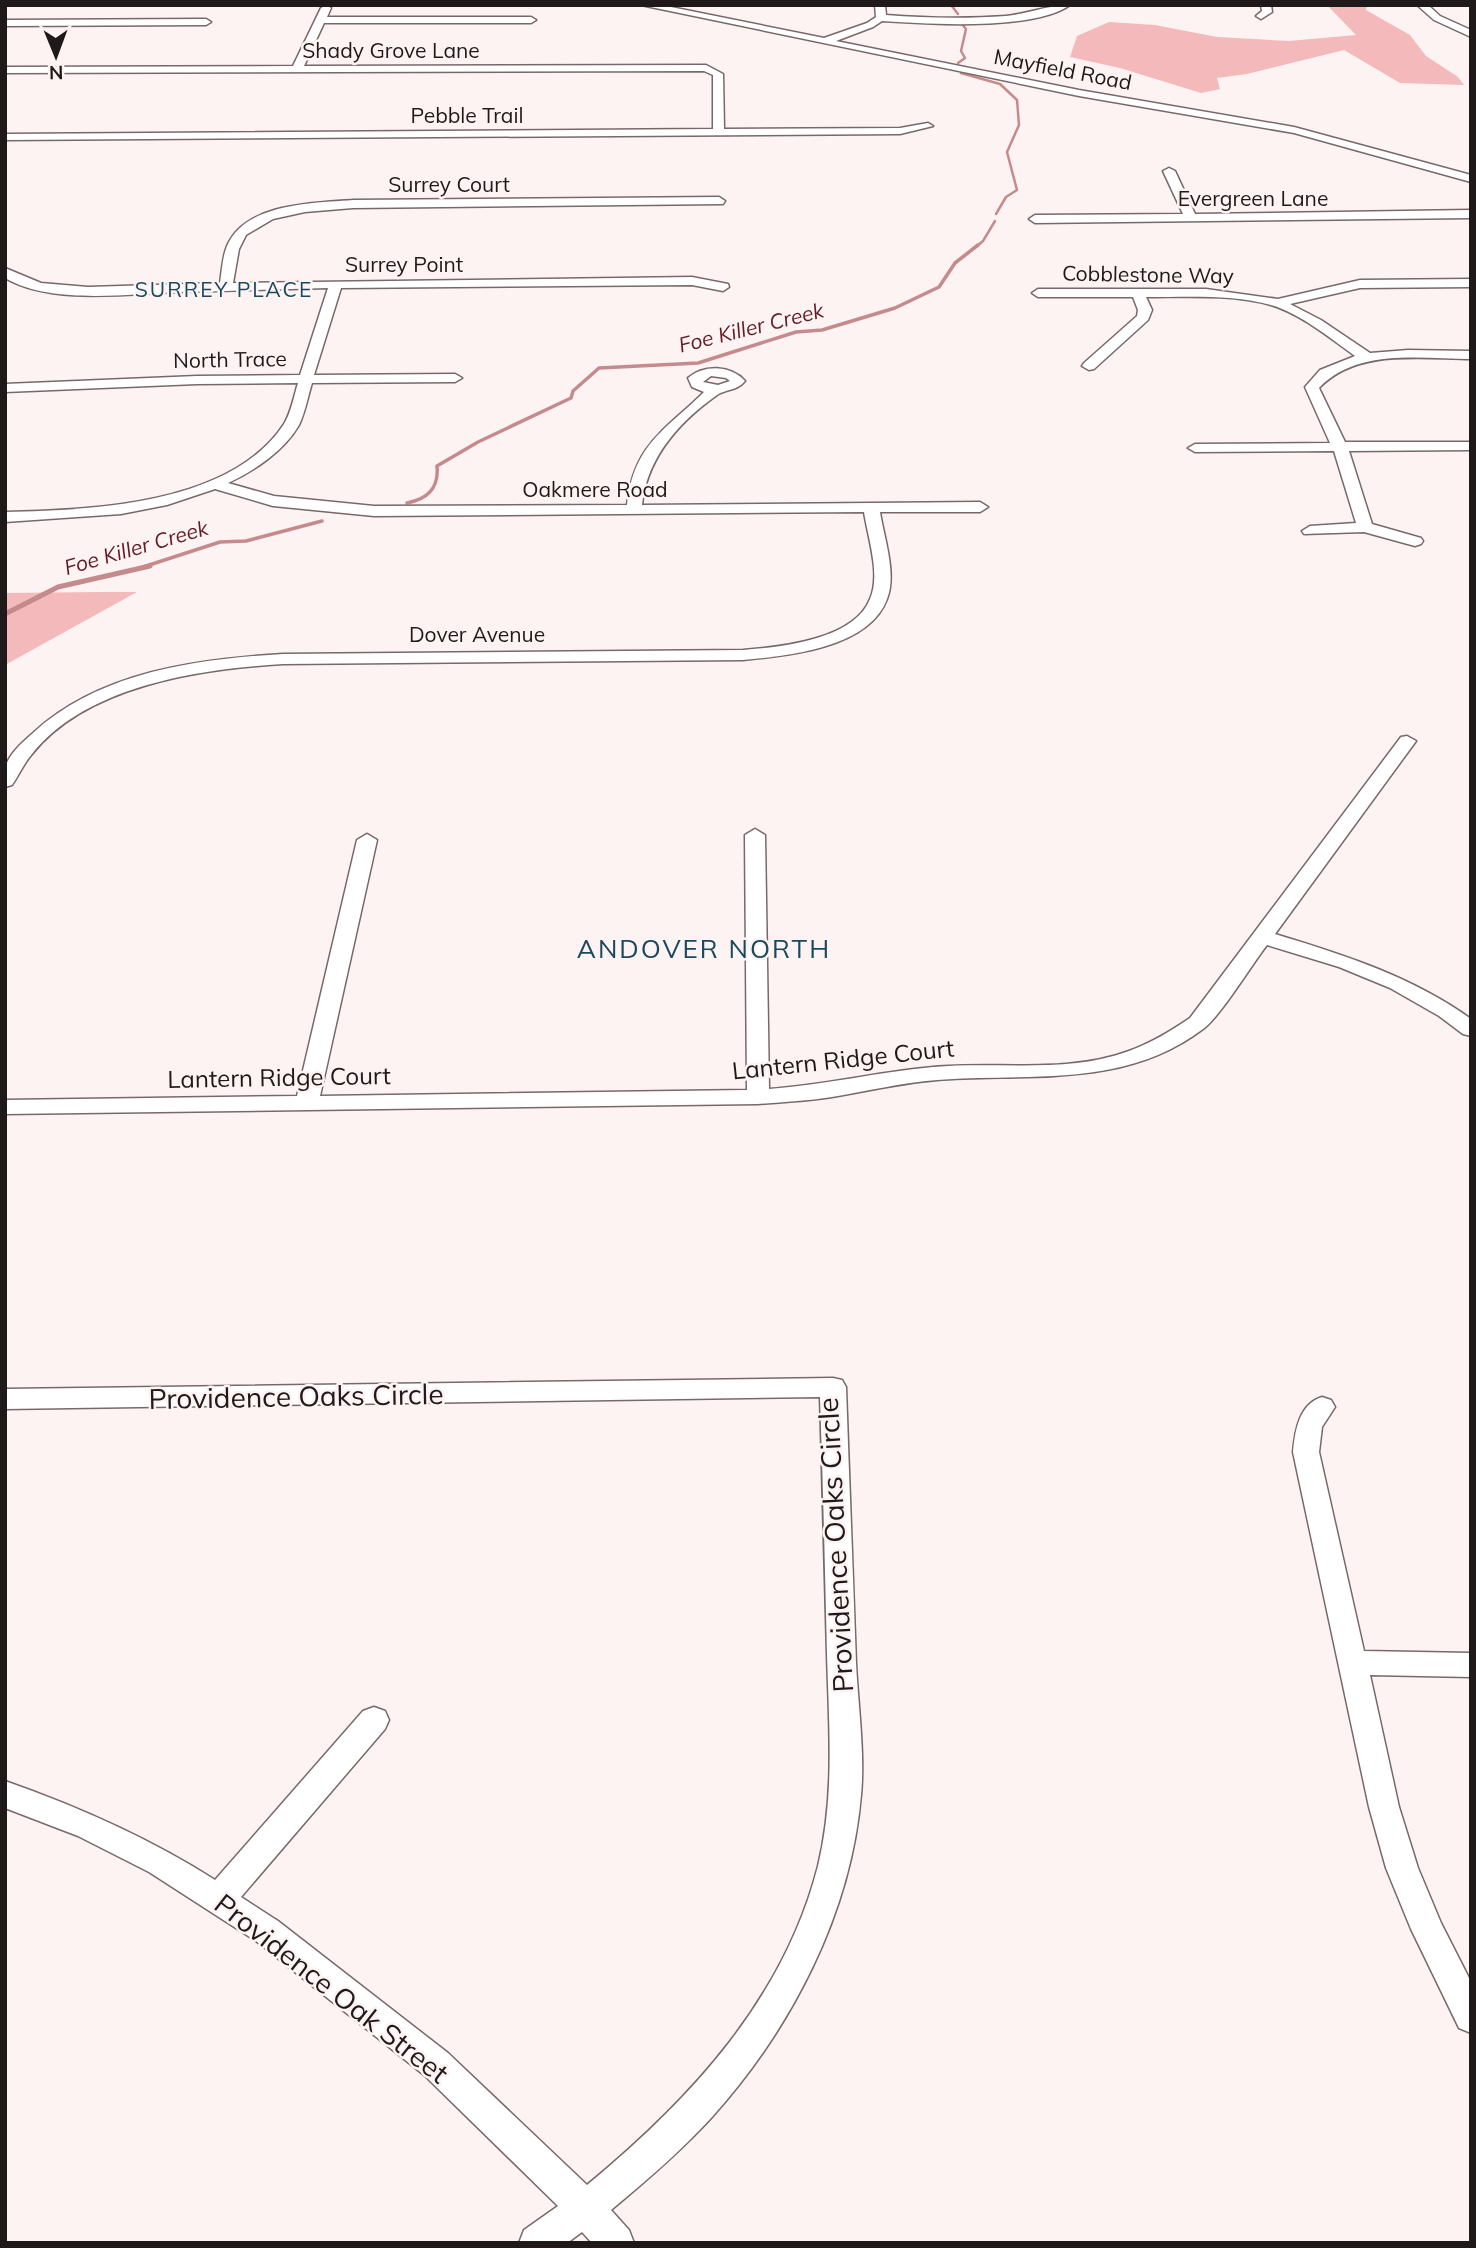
<svg xmlns="http://www.w3.org/2000/svg" width="1476" height="2248" font-family="Mulish,sans-serif">
<style>
.green{fill:#f3b9bb}
.lines{fill:none;stroke-linecap:round;stroke-linejoin:round}
.stream-far2{stroke:#c58b8c;stroke-width:2.5}
.stream-far1{stroke:#c58b8c;stroke-width:3.5}
.stream{stroke:#c58b8c;stroke-width:5}
.minor-casing{stroke:#786969;stroke-width:3}
.minor{fill:#fff;fill-rule:evenodd}
.labels{text-anchor:middle;dominant-baseline:central;stroke-width:5;stroke-linejoin:round;paint-order:stroke}
.far-street-label{font-size:21px;fill:#1f1919;stroke:#fef3f3}
.far-neighbourhood-label{font-size:21px;letter-spacing:2px;fill:#19495c;stroke:#fef3f3}
.far-water-label{font-size:21px;font-style:italic;fill:#621b24;stroke:#fef3f3}
.street-label{font-size:24px;fill:#1f1919;stroke:#fef3f3}
.neighbourhood-label{font-size:26px;letter-spacing:2px;fill:#19495c;stroke:#fef3f3}
.near-street-label{font-size:28px;fill:#1f1919;stroke:#fef3f3}
</style>
<rect width="100%" height="100%" fill="#fef3f3"/>
<!-- green -->
<g class="green">
<path d="M1327,5h40l-1,5 44,25 16,21 32,21 6,8 -64,-2 -56,-33 -97,24 -30,4 3,11 -19,4 -81,-25 -50,-11 7,-21 32,-14 46,3 62,12 72,4 67,-6z"/>
<path d="M102,592h35l-132,73v-72z"/>
</g>
<g class="lines">
<!-- stream-far2 -->
<g class="stream-far2">
<path d="M951,5l7,9"/>
<path d="M958,63l7,-5 -4,-7 5,-22 -5,-6"/>
<path d="M961,73l39,11 17,16 2,25 -12,27 10,38 -11,7 -10,17"/>
<path d="M976,247l7,-6 12,-20"/>
</g>
<!-- stream-far1 -->
<g class="stream-far1">
<path d="M407,503c21,-4 32,-15 30,-37l41,-24 93,-44 2,-7 26,-23 99,-5 98,-31 26,-2 73,-22 44,-21 16,-24 23,-18"/>
<path d="M143,567l77,-25 26,-1 76,-20"/>
</g>
<!-- stream -->
<path class="stream" d="M5,614l53,-27 92,-21"/>
<defs>
<g id="minor">
<path d="M326,5l5,3 -4,9h204l5,3 -5,3h-207l-20,43 402,-1 17,9 1,55 176,-1 28,-5 5,3 -33,8 -895,6v-6l708,-5v-54l-9,-4 -699,2v-6l288,-1 28,-58z"/>
<path d="M641,5h20l163,33 43,-15 9,-6 -1,-12h10l1,10c39,3 80,4 120,1 21,-2 42,-11 64,-11 -36,26 -143,19 -188,16l-9,6 -37,14 243,49 215,37 177,48v7l-177,-49 -215,-37z"/>
<path d="M1261,5h10l1,7 -11,7 -5,-3 6,-5z"/>
<path d="M1417,5h11l12,11 31,14v7l-37,-17z"/>
<path d="M5,20l201,-1 5,3 -5,3 -201,1z"/>
<path d="M1169,168l6,3 20,43 276,-4v8l-436,5 -6,-4 6,-4 148,-1 -20,-43z"/>
<path d="M719,197l6,4 -2,3 -370,4 -48,4 -32,7 -27,16 -7,14 -6,34 459,-6 36,7 1,3 -6,4 -31,-6 -351,3 -27,87 141,-1 7,4 -7,4 -143,1c-4,13 -7,30 -13,42 -15,26 -45,46 -71,58l46,13 100,10 253,-1c7,-62 39,-75 77,-113l-12,-5 -4,-9c16,-14 43,-13 57,3 -8,10 -19,8 -28,14 -38,27 -70,62 -75,110l338,-3 8,5 -8,5h-100c4,26 17,62 7,87 -18,49 -99,57 -144,61l-460,4c-82,5 -196,21 -251,90 -8,9 -13,21 -20,31l-7,2c0,-7 -1,-16 1,-22 5,-13 17,-23 27,-32 66,-61 164,-74 250,-79l460,-4c37,-3 111,-10 127,-51 11,-24 -2,-61 -6,-87l-490,4 -101,-10 -58,-17 -48,16 -46,9 -116,8v-10c87,-2 226,-7 279,-88 7,-11 10,-28 14,-41l-101,1 -192,8v-8l192,-8 103,-1 28,-87c-50,1 -99,3 -149,4 -52,2 -128,13 -174,-14v-10l36,15 47,4 132,-4c2,-12 2,-25 7,-37 18,-43 87,-43 126,-46zM711,376l15,2 4,3 -12,4 -15,-3z"/>
<path d="M1471,279v8l-111,1 -70,16 31,16 49,33 38,-3 63,1v8c-50,0 -114,-11 -152,29l26,54h126v8l-122,1 23,73 49,14 2,3 -2,3 -6,2 -51,-14 -60,2 -2,-3 8,-5 46,-3 -22,-72 -139,1 -7,-4 7,-4 135,-1 -25,-56 15,-17 35,-14c-25,-18 -54,-42 -84,-51 -39,-11 -84,-8 -125,-8l6,13 -4,10 -54,49 -5,1 -7,-4 2,-3 53,-47 1,-6 -5,-13h-95l-6,-4 6,-4h168l72,10 82,-19z"/>
<path d="M1407,736l9,5 -141,193c69,21 136,42 196,85v17l-8,-2 -24,-18 -49,-28 -51,-21 -72,-22c-15,19 -47,72 -64,84 -79,60 -174,44 -266,51 -36,3 -70,11 -105,17 -25,4 -49,5 -74,7l-753,10v-14l292,-4 60,-256 10,-6 10,6 -57,256 427,-6 -2,-255 10,-6 10,6 4,254c55,-4 109,-17 164,-22 64,-6 135,7 196,-16 22,-8 42,-20 61,-33l211,-281z"/>
<path d="M833,1378l9,2 4,7c3,92 7,184 10,276 2,41 9,92 5,132 -10,119 -70,234 -149,322 -31,34 -66,64 -101,93l18,20 5,13h-42l-10,-11 -15,11h-48l5,-13 34,-24 -134,-131 -168,-134 -107,-69 -71,-36 -73,-28v-27c74,26 144,57 210,99l148,-169 11,-4 11,4 4,9 -4,9 -144,168 37,24 170,132 139,132c103,-85 197,-186 231,-319 17,-70 11,-140 9,-211 -2,-86 -4,-172 -7,-258l-815,12v-20z"/>
<path d="M1322,1397l9,3 4,7 -13,20 -3,25 45,199 107,2v24l-101,-2 29,132 19,61 23,55 30,59v51l-12,-5 -48,-99 -25,-61 -17,-61 -76,-355c2,-21 6,-48 29,-55z"/>
</g>
</defs>
<!-- minor casing -->
<use href="#minor" class="minor-casing"/>
<!-- minor -->
<use href="#minor" class="minor"/>
</g>
<g class="labels">
<!-- far-street labels -->
<g class="far-street-label">
<text x="391" y="50">Shady Grove Lane</text>
<text transform="translate(1063 69) rotate(11)">Mayfield Road</text>
<text x="467" y="115">Pebble Trail</text>
<text x="449" y="184">Surrey Court</text>
<text x="1253" y="198">Evergreen Lane</text>
<text x="404" y="264">Surrey Point</text>
<text transform="translate(1148 274) rotate(1)">Cobblestone Way</text>
<text transform="translate(230 359) rotate(-1)">North Trace</text>
<text x="595" y="489">Oakmere Road</text>
<text x="477" y="634">Dover Avenue</text>
</g>
<!-- far-neighbourhood labels -->
<g class="far-neighbourhood-label">
<text x="224" y="289">SURREY PLACE</text>
</g>
<!-- far-water labels -->
<g class="far-water-label">
<text transform="translate(751 327) rotate(-14)">Foe Killer Creek</text>
<text transform="translate(136 547) rotate(-16)">Foe Killer Creek</text>
</g>
<!-- street labels -->
<g class="street-label">
<text transform="translate(843 1059) rotate(-6)">Lantern Ridge Court</text>
<text transform="translate(279 1077) rotate(-1)">Lantern Ridge Court</text>
</g>
<!-- neighbourhood labels -->
<g class="neighbourhood-label">
<text x="704" y="948">ANDOVER NORTH</text>
</g>
<!-- near-street labels -->
<g class="near-street-label">
<text transform="translate(296 1396) rotate(-1)">Providence Oaks Circle</text>
<text transform="translate(835 1545) rotate(-93)">Providence Oaks Circle</text>
<text transform="translate(332 1988) rotate(38)">Providence Oak Street</text>
</g>
</g>
<!-- border -->
<rect width="1476" height="2248" fill="none" stroke="#1f1919" stroke-width="14"/>
<!-- north arrow -->
<g transform="translate(56 56) rotate(179)" stroke="#fef3f3" stroke-width="5" paint-order="stroke">
<path d="M0-5L12 26L0 18L-12 26Z" fill="#1f1919"/>
<text y="-10" font-size="19" font-weight="bold" text-anchor="middle" fill="#1f1919">N</text>
</g>
</svg>
